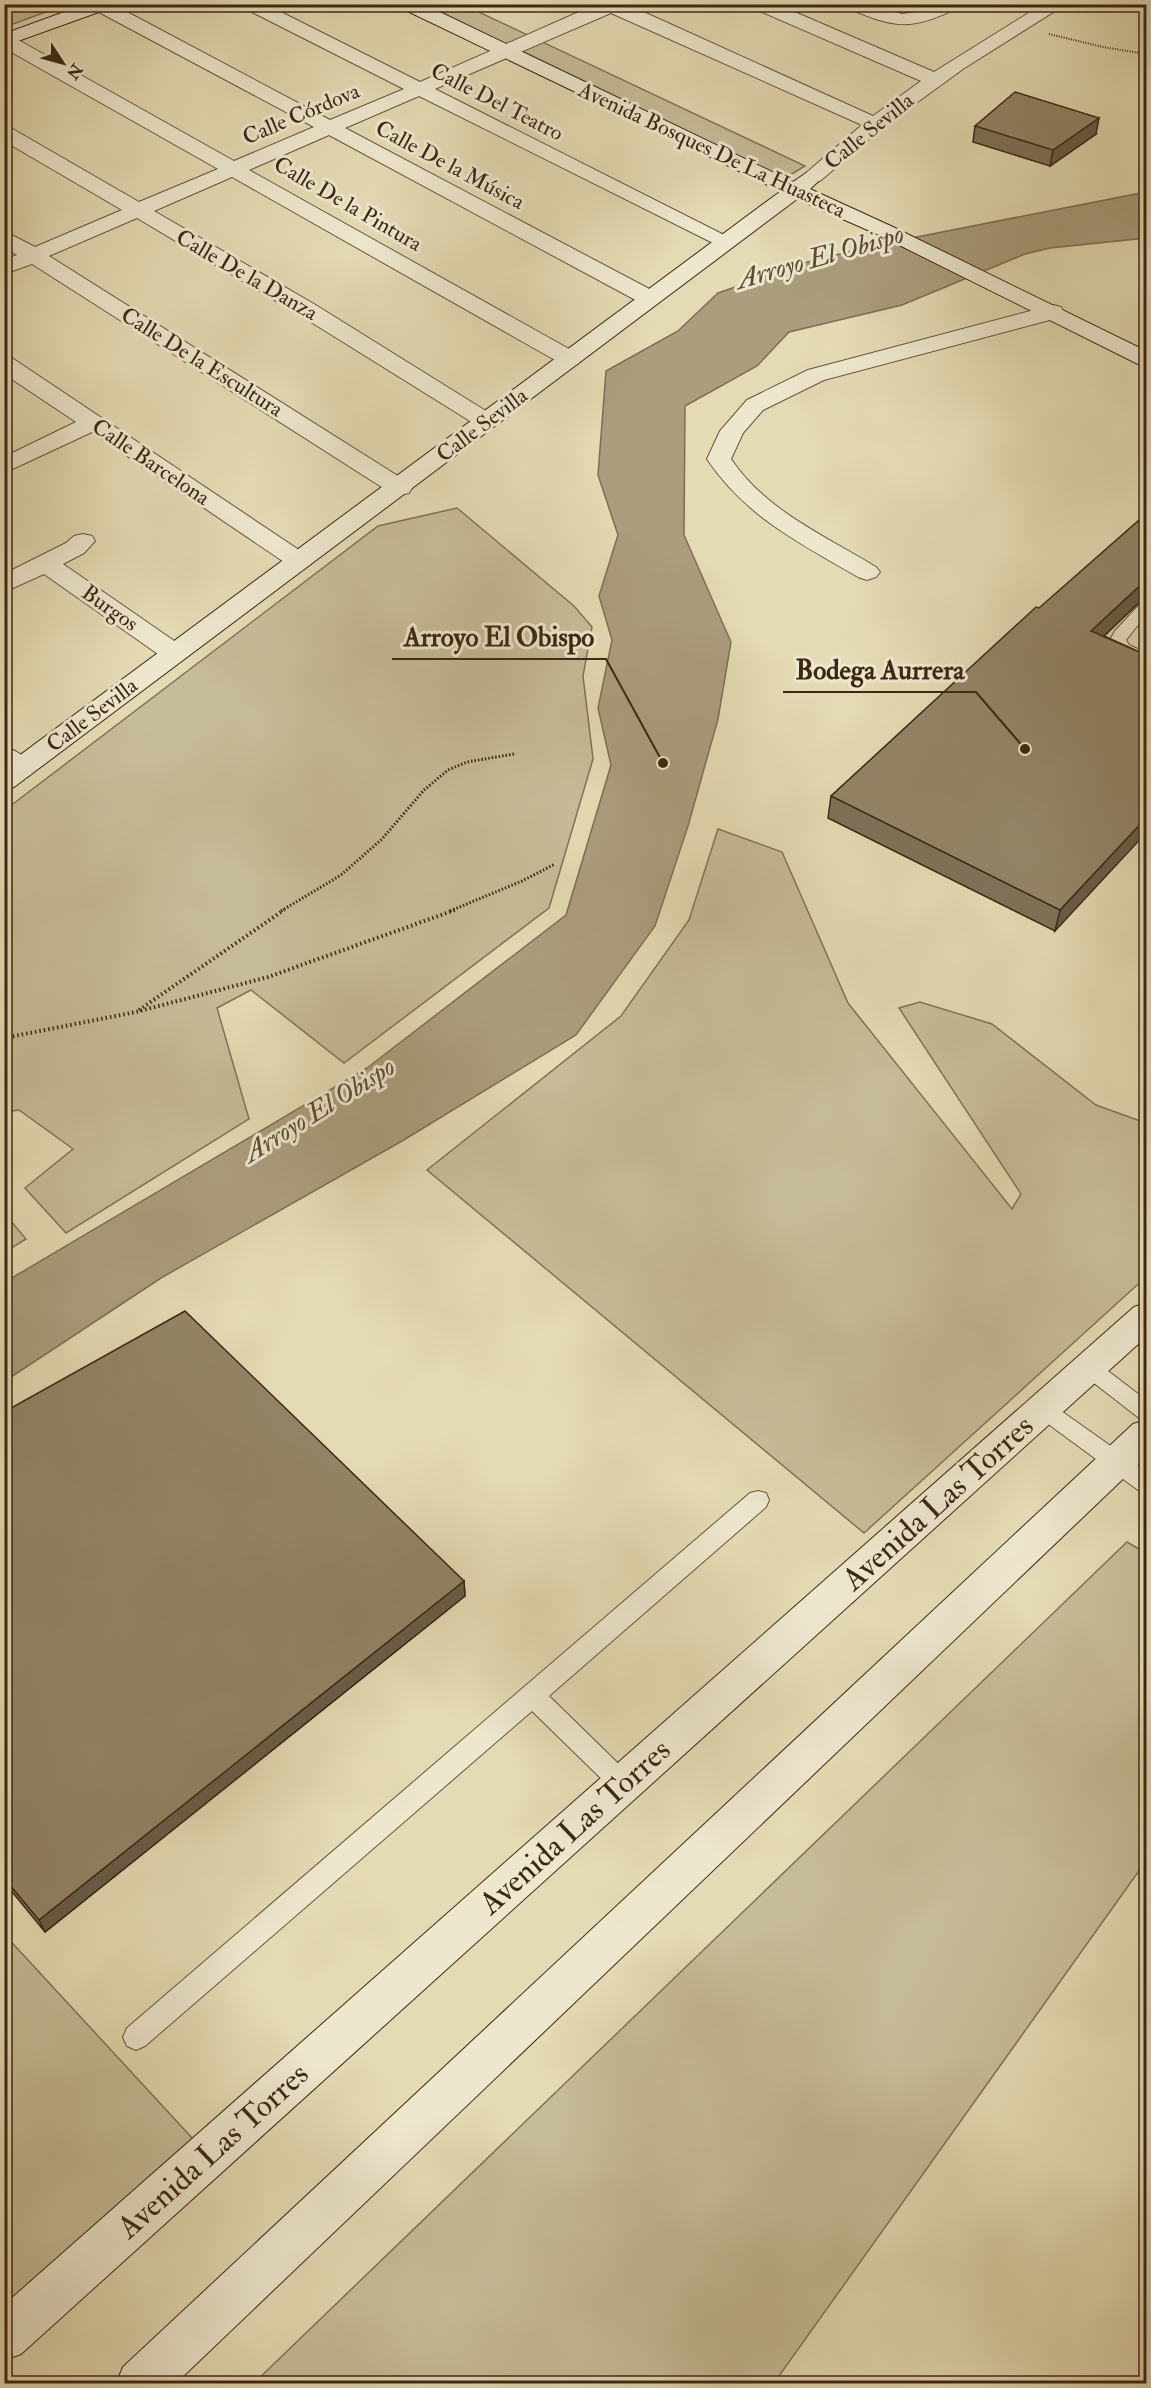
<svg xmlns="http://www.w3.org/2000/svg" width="1151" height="2388" font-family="'IM FELL Double Pica',serif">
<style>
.green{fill:#c7bc98;stroke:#827256;stroke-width:1.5}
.water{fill:#ab9d7d;stroke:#7f6e53;stroke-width:1.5}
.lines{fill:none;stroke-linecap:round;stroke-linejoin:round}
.lane-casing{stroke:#66543c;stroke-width:2}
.street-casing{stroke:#66543c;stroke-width:2}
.secondary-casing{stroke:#3c2714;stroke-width:2}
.path-far2{stroke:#3c2714;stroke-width:2;stroke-dasharray:1 1.5;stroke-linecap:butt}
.path-far1{stroke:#3c2714;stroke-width:3;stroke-dasharray:1.5 2;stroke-linecap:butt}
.path{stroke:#3c2714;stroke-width:4;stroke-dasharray:1.5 3;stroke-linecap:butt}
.lane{fill:#ede7ce;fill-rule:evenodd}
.street{fill:#ede7ce;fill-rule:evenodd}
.secondary{fill:#ede7ce;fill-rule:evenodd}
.wall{fill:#7e7259;stroke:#3c2714;stroke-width:1.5}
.shaded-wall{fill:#675c48;stroke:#3c2714;stroke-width:1.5}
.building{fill:#938467;stroke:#3c2714;stroke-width:1.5}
.labels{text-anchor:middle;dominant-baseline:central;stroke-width:6;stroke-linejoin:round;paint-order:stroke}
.far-street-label{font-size:22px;fill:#3c2714;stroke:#ede7ce}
.water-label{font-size:27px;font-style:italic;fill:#5d4a34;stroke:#ede7ce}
.near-street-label{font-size:32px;fill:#3c2714;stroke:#ede7ce}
.leader{fill:none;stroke:#3c2714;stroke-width:2}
.callout-dot{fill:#3c2714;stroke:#ede7ce;stroke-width:2}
.callout-label{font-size:27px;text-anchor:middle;font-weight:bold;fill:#3c2714;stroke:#ede7ce;stroke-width:6;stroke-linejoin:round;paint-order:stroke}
</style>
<rect width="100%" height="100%" fill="#e4dab3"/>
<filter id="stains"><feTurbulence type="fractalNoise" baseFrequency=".00333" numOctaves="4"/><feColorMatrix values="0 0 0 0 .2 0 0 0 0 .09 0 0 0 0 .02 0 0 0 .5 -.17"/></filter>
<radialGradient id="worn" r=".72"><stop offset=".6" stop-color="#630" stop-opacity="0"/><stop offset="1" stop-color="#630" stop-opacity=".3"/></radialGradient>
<!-- green -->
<g class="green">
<path d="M5,4h60v1l-60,22z"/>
<path d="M405,5h59l341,161 -35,21z"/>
<path d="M457,508l117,98 18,21 -9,49 10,83 -44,149 -205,155 -93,-73 -34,18 32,111 -183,114 -41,-45 48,-39 -54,-39 -14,2v-302l373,-284z"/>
<path d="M718,829l64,23 66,151 164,206 9,-15 -122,-186 21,-6 72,22 104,81 50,18v154l-282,256 -437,-363 194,-154 68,-96z"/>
<path d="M5,1214l21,25 -21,13h-1z"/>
<path d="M1127,1542l19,11v308l-372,522h-520z"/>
<path d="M4,1934l189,205 -189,167z"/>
</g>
<!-- water -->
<path class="water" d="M1146,192v46l-96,10 -25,6 -123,51 -113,27 -32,34 -72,40 -1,129 47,107 -13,77 -30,107 -33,100 -79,109 -174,106 -241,137 -156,103v-99l362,-214 199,-153 45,-150 -13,-57 14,-68 -13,-44 19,-61 -20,-60 8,-104 72,-40 40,-38 86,-30 72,-18z"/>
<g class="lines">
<defs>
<g id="lane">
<path d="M1146,601v14l-20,25 3,5 17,8v11l-28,-13 -8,-11 5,-9 26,-28z"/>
<path d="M1088,1358l7,3 51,39v21l-7,-3 -58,-45 -3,-6 3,-6z"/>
<path d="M1043,1400l7,3 96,68v21l-8,-2 -102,-75 -4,-6 4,-6z"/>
<path d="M758,1491l8,2 3,7 -3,7 -217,189 82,80 4,8 -4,8 -8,3 -8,-3 -83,-81 -387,335 -9,4 -9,-4 -4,-9 4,-9 623,-535z"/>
</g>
<g id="street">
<path d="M93,4h19l218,116 74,-31 -160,-81 -3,-4h24l155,78 177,-78h29l247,112 48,-35 -168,-73 -3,-4h26l158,68 109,-68h23l-103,65 -81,59 -62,53h-14l-3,-4 3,-4 56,-48 -251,-112 -176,76 295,149 4,4 -4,4 -7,2 -304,-152 -74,32 312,165 3,5 -3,5 -8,2 -8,-2 -312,-168 -80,35 329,184 3,5 -3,5 -8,2 -8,-2 -330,-187 -78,34 160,93 180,112 4,5 -4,5 -8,2 -8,-2 -180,-112 -161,-96 -88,38 360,227 3,5 -3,5 -9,2 -9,-2 -359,-229 -28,10v-14l13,-5 -13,-8v-16l31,16 87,-37 -118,-69v-15l7,2 128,74 79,-33 -214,-121v-12l9,1 221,124 80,-34 -219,-117z"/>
<path d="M845,4h26l31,10 15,-2 18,-8h25l-3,4c-46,23 -63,20 -109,0z"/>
<path d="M1053,305l8,2 3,5 -3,5 -237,63 -61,30 -20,23 -12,26c34,51 94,77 145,108l4,5 -4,5 -9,3 -9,-3c-58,-34 -112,-60 -151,-118l13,-28 27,-31 61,-30z"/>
<path d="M4,356l8,2 296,198 4,5 -4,5 -9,3 -9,-3 -198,-134 -88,41v-16l72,-35 -72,-48z"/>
<path d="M83,534l9,2 3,5 -11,12 -21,11 120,83 4,6 -4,6 -9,2 -9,-2 -121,-85 -40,18v-18l62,-31 8,-7z"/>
<path d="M4,747c13,3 23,11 30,22l-4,6 -10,3 -16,-7z"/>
</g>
<g id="secondary">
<path d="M86,4h27l-3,4 -106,38v-12z"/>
<path d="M398,4h25l370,178 13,-9h14l3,4 -13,12 83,38 253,124v15l-8,-2 -259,-129 -82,-36 -783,588 -10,3v-23l777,-576 -380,-183z"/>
<path d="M1146,1303v34l-1125,1017 -17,6v-55l1130,-998z"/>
<path d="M1146,1420v37l-971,927h-59l7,-17 1010,-943z"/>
</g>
</defs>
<!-- lane casing -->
<use href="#lane" class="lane-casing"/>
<!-- street casing -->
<use href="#street" class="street-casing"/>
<!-- secondary casing -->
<use href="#secondary" class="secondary-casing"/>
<!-- path-far2 -->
<path class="path-far2" d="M1049,34l54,13 43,7"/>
<!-- path-far1 -->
<g class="path-far1">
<path d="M281,911l60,-36 41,-36 42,-49 24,-20 19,-8 47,-8"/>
<path d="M450,911l72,-30 33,-17"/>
</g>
<!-- path -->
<g class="path">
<path d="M139,1010l145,-100"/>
<path d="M4,1038l132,-26 132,-35 187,-67"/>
</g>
<!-- lane -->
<use href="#lane" class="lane"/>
<!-- street -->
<use href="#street" class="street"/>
<!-- secondary -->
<use href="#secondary" class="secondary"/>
</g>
<!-- wall -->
<g class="wall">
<path d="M975,126l121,8 -46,32 -77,-24z"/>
<path d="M1146,596l-42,40 42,19 -91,276 -227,-113 3,-22 208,-188z"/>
<path d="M4,1412l460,169 1,15 -420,336 -41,-50z"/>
</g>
<!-- shaded-wall -->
<g class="shaded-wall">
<path d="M1099,118l-3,16 -46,32 3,-16z"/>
<path d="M1146,580v16l-60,57 5,-22z"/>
<path d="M1146,818v15l-91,98 5,-21z"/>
<path d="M464,1581l1,15 -420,336 -6,-12z"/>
</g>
<!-- building -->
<g class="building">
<path d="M1015,92l84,26 -46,32 -78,-24z"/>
<path d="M1146,514v66l-55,51 55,24v163l-86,92 -229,-114 205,-189 3,1z"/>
<path d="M185,1311l279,270 -425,339 -35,-42v-466z"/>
</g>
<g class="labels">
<!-- far-street labels -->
<g class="far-street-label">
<text transform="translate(497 102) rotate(27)">Calle Del Teatro</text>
<text transform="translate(301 114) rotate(-23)">Calle Córdova</text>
<text transform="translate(869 131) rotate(-39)">Calle Sevilla</text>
<text transform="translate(712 150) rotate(25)">Avenida Bosques De La Huasteca</text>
<text transform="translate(450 165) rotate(28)">Calle De la Música</text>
<text transform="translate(348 204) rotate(30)">Calle De la Pintura</text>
<text transform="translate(247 275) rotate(30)">Calle De la Danza</text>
<text transform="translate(202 362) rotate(32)">Calle De la Escultura</text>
<text transform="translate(482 425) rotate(-37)">Calle Sevilla</text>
<text transform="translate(151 462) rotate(34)">Calle Barcelona</text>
<text transform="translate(110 608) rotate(35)">Burgos</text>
<text transform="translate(92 715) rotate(-37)">Calle Sevilla</text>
</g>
<!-- water labels -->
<g class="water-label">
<text transform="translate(820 257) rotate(-16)">Arroyo El Obispo</text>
<text transform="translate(319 1110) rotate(-32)">Arroyo El Obispo</text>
</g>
<!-- near-street labels -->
<g class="near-street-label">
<text transform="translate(938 1503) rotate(-42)">Avenida Las Torres</text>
<text transform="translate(575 1827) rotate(-42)">Avenida Las Torres</text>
<text transform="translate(213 2151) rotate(-42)">Avenida Las Torres</text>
</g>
</g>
<!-- callouts -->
<path class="leader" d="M663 763L606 659H392M1025 749L976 692H783"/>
<g class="callout-dot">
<circle cx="663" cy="763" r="6"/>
<circle cx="1025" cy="749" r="6"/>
</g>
<g class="callout-label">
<text x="499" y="646">Arroyo El Obispo</text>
<text x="880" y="679">Bodega Aurrera</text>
</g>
<!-- margin -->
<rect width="1151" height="2388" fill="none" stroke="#e4dab3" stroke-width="24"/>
<rect x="6" y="6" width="1139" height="2376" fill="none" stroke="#3c2714" stroke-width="3"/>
<rect x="12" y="12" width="1127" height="2364" fill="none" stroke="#3c2714" stroke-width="1.5"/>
<!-- north arrow -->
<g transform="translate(63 63) rotate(126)" stroke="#ede7ce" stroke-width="4.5" paint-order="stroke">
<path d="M0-4.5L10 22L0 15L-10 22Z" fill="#3c2714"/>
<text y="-9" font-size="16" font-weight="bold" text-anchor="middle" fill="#3c2714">N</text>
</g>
<rect width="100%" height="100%" filter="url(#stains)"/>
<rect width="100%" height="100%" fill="url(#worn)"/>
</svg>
